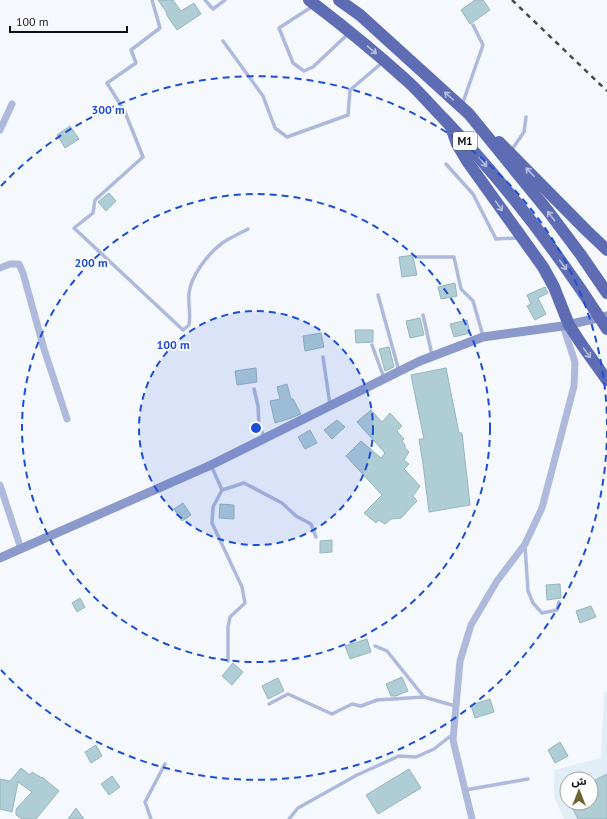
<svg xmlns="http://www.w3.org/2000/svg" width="607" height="819" font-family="'PT Sans','Noto Sans Arabic',sans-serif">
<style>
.built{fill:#e2eef6;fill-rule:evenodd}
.building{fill:#aecdd5;stroke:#97b5bd}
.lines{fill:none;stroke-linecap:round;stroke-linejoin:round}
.lane{stroke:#afb9db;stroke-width:3.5}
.street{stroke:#afb9db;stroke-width:7}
.secondary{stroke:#8c99cb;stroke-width:9}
.highway{stroke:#5e6db3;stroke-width:12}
.rail{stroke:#434a4f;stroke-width:2.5;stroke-dasharray:5 5;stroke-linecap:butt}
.oneway{stroke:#b7bddd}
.ring{fill:none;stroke:#1d4ed8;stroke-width:2;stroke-dasharray:7 5}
.labels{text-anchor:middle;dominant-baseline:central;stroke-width:3.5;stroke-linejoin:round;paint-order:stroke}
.shield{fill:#fff;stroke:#54595d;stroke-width:1}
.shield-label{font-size:11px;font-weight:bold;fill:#0a1218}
.centre{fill:#1d4ed8;stroke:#fff;stroke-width:2}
.ring-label{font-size:12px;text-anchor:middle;font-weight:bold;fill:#1d4ed8;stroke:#fff;stroke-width:3.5;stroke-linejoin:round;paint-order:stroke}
</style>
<rect width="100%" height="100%" fill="#f5f9fd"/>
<!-- built -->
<path class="built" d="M604,692h3v127h-43l-10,-22v-27l47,-12zM567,779h24v24h-24z"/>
<!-- building -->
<g class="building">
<path d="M158,0h15l8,11 13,-8 7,11 -24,16 -11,-16 1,-1z"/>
<path d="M475,0h8l7,10 -20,14 -9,-14z"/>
<path d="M70,126l9,13 -14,9 -8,-13z"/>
<path d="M109,193l7,8 -10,10 -8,-9z"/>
<path d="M414,255l-1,2 4,18 -15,2 -3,-20z"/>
<path d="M455,283l2,13 -16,3 -3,-12z"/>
<path d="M545,287l3,6 -10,5 8,16 -11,6 -8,-14 4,-2 -4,-9z"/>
<path d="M420,318l4,17 -14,3 -4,-17z"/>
<path d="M467,320l3,13 -16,4 -4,-13z"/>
<path d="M355,330h18v12l-17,1z"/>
<path d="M321,333l3,14 -19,4 -2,-15z"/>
<path d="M389,347l5,20 -9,4 -6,-22z"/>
<path d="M256,368l1,14 -20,3 -2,-14z"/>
<path d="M446,368l13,65h3l8,72 -41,7 -6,-48 -4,-25h5l-13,-64z"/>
<path d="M287,384l4,15h2l8,15 -10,4 -16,5 -5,-22 10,-2 -3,-12z"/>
<path d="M371,410l11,12 8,-9 12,13 -5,5 7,8 -2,2 3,4v3l4,4 -5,8 5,4 -5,5 16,17 -7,10 4,5 -16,17 -10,1 -6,5 -6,-4 -3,3 -12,-10 18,-18 -36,-39 15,-15 20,17 4,-5 -28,-31z"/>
<path d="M337,420l8,7 -13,12 -8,-9z"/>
<path d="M310,430l7,13 -12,6 -7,-12z"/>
<path d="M183,503l8,12 -9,6 -8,-12z"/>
<path d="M220,504l14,1v14l-15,-1z"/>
<path d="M332,540v12l-12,1v-12z"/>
<path d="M560,584l1,14 -14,2 -1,-15z"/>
<path d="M80,598l5,9 -8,5 -5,-9z"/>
<path d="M591,606l5,11 -16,6 -4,-12z"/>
<path d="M367,639l4,13 -21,7 -5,-13z"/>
<path d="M233,663l10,9 -11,13 -10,-9z"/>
<path d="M402,677l6,14 -12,5h-5l-5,-12z"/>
<path d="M278,678l6,13 -16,8 -6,-13z"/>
<path d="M490,699l4,13 -19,6 -4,-13z"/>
<path d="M560,742l8,14 -13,7 -7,-13z"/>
<path d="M96,745l6,11 -11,7 -6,-11z"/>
<path d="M21,768l9,7 2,-3 10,6v-1l17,14 -23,28h-14l-6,-4v-6l16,-17 -14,-10 -6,30 -12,-3v-30l10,2z"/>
<path d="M409,769l12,19 -43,26 -12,-19z"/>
<path d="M607,774v45h-29l-8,-16h21v-21z"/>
<path d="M112,776l8,11 -11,8 -8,-11z"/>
<path d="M76,808l8,11h-16z"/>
</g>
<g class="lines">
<!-- lane -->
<g class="lane">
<path d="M152,0l8,28 -29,22 5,13 -29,20 18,29 18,45 -48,43 -2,13 -19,15 109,102 6,-5c2,-11 -1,-21 0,-32 2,-17 18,-38 32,-49 8,-6 18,-10 27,-15"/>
<path d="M205,0l8,9 12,-9"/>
<path d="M313,6l-34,22 14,35 11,8 9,-4 35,-33"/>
<path d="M223,41l40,55 12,32 12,9 61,-22 2,-25 33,-28"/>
<path d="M462,105l21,-60 -10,-20"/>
<path d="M511,151l13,-19 2,-15"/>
<path d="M446,164l27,30 23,45 22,-1"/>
<path d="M416,257h38l7,32 12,12 10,35"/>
<path d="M378,295l21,76"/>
<path d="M423,315l9,40"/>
<path d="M372,345l12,33"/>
<path d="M323,357l7,48"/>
<path d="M254,389l4,17 1,20 6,12"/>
<path d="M211,465l11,25 -9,17 -1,16 30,64 3,16 -15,14 -2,10v34"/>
<path d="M222,490l22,-7 38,20 14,13 15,8 5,13"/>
<path d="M525,546l3,45 5,12 9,10 15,-3 2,-8"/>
<path d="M375,646l12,5 37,46"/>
<path d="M269,704l19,-10 44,20 20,-10 9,2 16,-6 47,-3 31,9"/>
<path d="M465,790l63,-11"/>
<path d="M151,819l-6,-17 20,-38"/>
<path d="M289,819l9,-11 59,-33 42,-19 17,1 18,-8 19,-15"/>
</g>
<!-- street -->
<g class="street">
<path d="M0,130l12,-26"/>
<path d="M0,268l10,-4h9l4,9 21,76 23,70"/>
<path d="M0,485l21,64"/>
<path d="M472,819l-19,-79 7,-79 11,-36 26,-44 28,-37 17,-36 32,-122 1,-24 -12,-36"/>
</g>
<!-- secondary -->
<path class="secondary" d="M0,558l211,-93 209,-104 63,-24 80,-11 44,-10"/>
<!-- highway -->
<g class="highway">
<path d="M309,0c33,25 65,51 96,79 14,12 25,26 38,39 61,64 116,136 164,211"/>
<path d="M339,0l21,15 109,99 79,97 33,44 26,38"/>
<path d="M452,130l5,14 10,17 76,106 11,20 15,38 13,20 25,35"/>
<path d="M499,142l88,89 20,19"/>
</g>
<!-- rail -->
<path class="rail" d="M512,0l95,91"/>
</g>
<!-- one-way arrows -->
<defs><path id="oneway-shaft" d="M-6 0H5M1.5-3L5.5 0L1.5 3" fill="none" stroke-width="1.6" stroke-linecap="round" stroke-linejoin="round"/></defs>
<g class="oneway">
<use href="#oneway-shaft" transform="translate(372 50) rotate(40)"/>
<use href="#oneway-shaft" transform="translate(449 96) rotate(-138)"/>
<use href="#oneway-shaft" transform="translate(483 162) rotate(51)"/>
<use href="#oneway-shaft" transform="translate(530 172) rotate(-134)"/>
<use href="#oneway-shaft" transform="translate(499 206) rotate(55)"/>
<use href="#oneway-shaft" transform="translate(551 216) rotate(-127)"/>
<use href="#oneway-shaft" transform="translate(563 265) rotate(54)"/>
<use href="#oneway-shaft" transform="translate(587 353) rotate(54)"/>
</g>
<!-- distance rings -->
<circle cx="256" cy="428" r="117" fill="#1d4ed8" fill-opacity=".12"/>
<g class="ring">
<circle cx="256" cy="428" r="117"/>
<circle cx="256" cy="428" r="234"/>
<path d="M607 431A351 351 0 0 1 1 670M1 186A351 351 0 0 1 607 425"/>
</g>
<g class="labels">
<!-- shield labels -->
<rect class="shield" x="453" y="132" width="24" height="18" rx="3"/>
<g class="shield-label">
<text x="465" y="141">M1</text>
</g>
</g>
<circle cx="256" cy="428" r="6" class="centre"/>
<g class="ring-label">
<text x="108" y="114">300 m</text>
<text x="91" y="267">200 m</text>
<text x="173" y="349">100 m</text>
</g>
<!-- north arrow -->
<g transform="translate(579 791)"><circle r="19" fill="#ffffff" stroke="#9da0a3"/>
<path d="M0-3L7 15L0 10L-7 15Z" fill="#6d6430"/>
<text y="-6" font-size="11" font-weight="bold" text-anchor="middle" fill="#0a1218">ش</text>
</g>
<!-- scale -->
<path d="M10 26v6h117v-6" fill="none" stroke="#0a1218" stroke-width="2"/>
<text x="16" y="26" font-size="12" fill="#0a1218" stroke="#ffffff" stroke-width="3" paint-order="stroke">100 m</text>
</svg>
